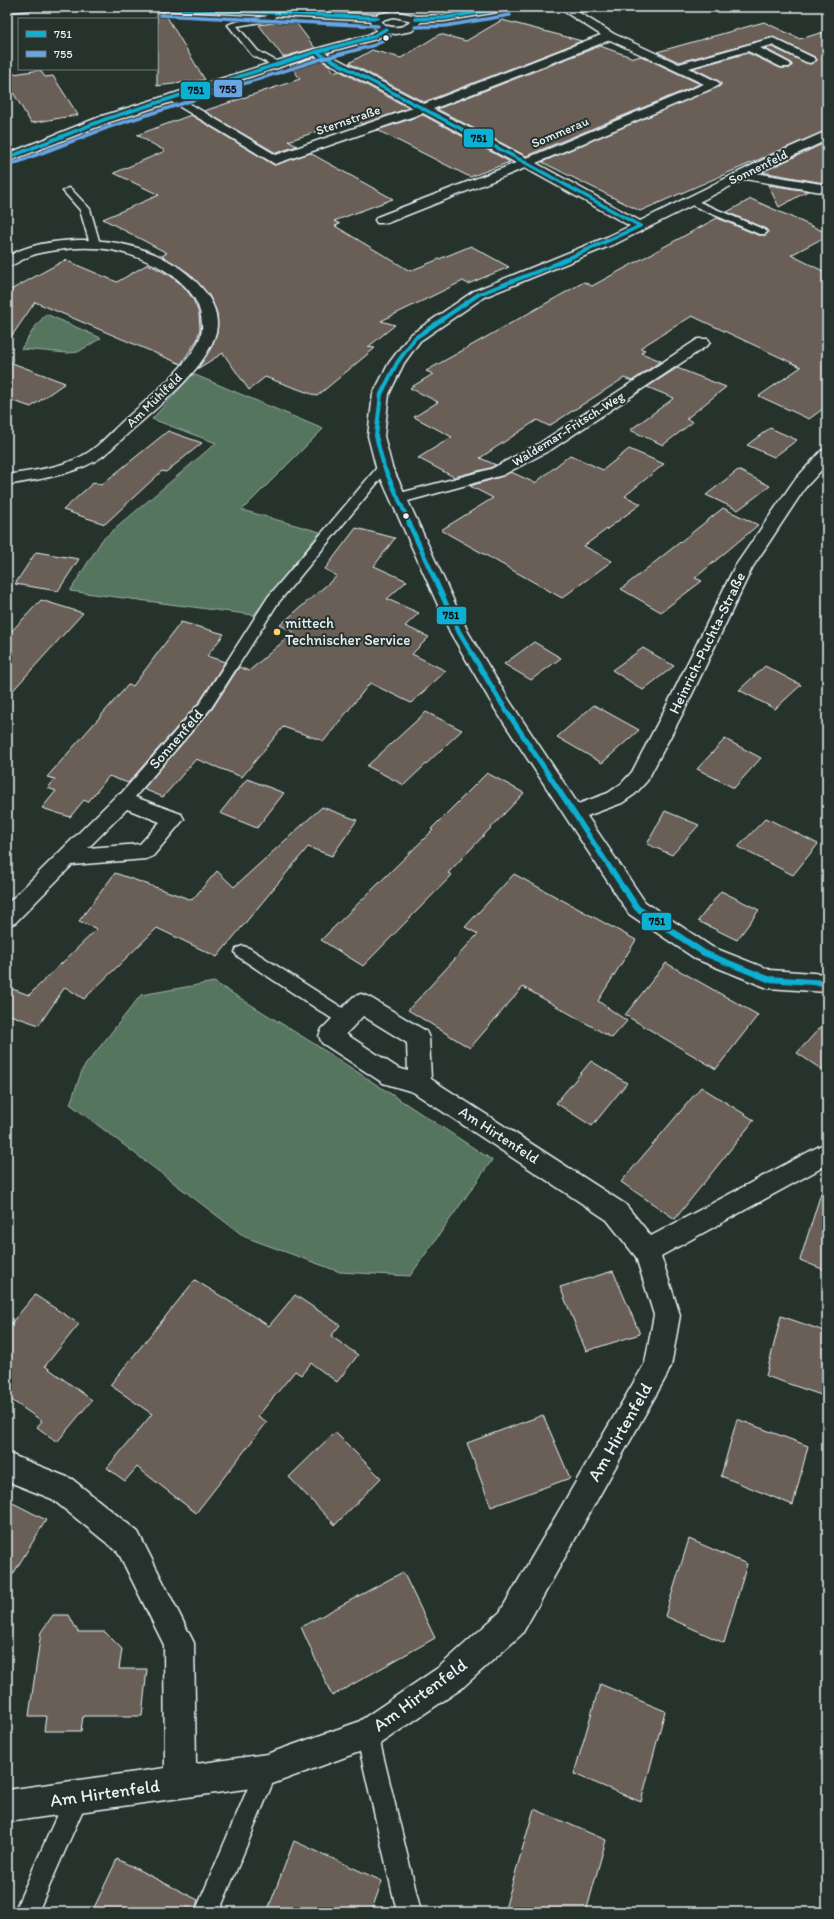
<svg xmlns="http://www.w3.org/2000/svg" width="834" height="1919" font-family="Itim,sans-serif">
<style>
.green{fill:#54745e;stroke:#9eb2ab}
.building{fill:#6b5f57;stroke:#e8f1f8}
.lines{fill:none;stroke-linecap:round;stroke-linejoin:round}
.service-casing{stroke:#e8f1f8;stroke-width:3}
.minor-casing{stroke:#e8f1f8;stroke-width:3}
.tertiary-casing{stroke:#e8f1f8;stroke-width:3}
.service{fill:#26332d;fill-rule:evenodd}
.minor{fill:#26332d;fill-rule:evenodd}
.tertiary{fill:#26332d;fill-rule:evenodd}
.bus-1-far3-casing{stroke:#26332d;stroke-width:5}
.bus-1-far2-casing{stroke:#26332d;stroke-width:6}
.bus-1-far1-casing{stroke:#26332d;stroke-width:8}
.bus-1-casing{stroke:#26332d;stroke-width:10}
.bus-2-casing{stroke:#26332d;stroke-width:5}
.bus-1-far3{stroke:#0dafd3;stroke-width:3.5}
.bus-1-far2{stroke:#0dafd3;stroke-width:4}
.bus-1-far1{stroke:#0dafd3;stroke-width:5}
.bus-1{stroke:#0dafd3;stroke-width:6}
.bus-2{stroke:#66a6e6;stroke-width:3.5}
.bus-dot{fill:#e8f1f8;stroke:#26332d;stroke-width:1.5}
.poi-dot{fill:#ffd166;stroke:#26332d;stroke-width:1.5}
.labels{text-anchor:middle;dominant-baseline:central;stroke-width:4;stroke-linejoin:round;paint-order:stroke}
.far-street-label{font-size:13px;fill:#e8f1f8;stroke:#26332d}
.poi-label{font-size:15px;fill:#e8f1f8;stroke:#26332d;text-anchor:start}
.street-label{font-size:15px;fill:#e8f1f8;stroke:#26332d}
.near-street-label{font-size:18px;fill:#e8f1f8;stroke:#26332d}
.line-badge{stroke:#26332d;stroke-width:1.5}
.pale-badge-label{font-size:11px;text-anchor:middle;font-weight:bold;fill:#111}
</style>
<rect width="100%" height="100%" fill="#26332d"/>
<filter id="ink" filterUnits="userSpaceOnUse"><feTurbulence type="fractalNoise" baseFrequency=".025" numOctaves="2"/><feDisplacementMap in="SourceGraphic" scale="8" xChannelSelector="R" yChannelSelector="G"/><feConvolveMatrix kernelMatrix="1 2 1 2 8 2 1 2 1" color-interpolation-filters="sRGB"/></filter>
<g filter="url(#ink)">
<!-- green -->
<g class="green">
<path d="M46,314l55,24 -23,14 -10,1 -47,-4 14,-22z"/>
<path d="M193,374l130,55 -81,81 78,22 -66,83 -184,-24 32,-51 114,-97 -64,-24z"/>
<path d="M214,982l102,63 176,115 -82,116 -70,-4 -95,-35 -175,-133 13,-36 58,-73z"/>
</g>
<!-- building -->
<g class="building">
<path d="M157,10l7,2 41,68 -48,6z"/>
<path d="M294,20l21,28 -32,9 -24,-32z"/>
<path d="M502,20l80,21 -158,61 -75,-39 23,-13 29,8 39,-24 26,7z"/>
<path d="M764,22l36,17 27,-8v99l-187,81 -98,-49 179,-77 -2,-4 -26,-13 55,-15 32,15h10l2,-3 -2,-3 -26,-14 8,-1 34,16 5,1 6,-4 -2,-3 -42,-20 -94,25 -22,-10z"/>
<path d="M600,46l34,12 7,-2 59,28 -174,72 -89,-47z"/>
<path d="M315,57l14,8 5,7 4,-2 71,38 -46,16 -11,-4 -64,21 9,5 -21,7 -72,-42 96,-32 -10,-14z"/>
<path d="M40,70l5,7 8,-1 25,39 -47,8 -24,-41v-7z"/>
<path d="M191,115l83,50 36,-12 83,46 -59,22 6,3 -5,2 75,45 61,-25 38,21 -41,17 -5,-3 -82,40 14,4 -27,22 7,1 -58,48 -52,-19 -16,13 -26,-37 -26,16 15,-23 5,-14v-19l-8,-18 -20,-22 -27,-17 5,-3 -64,-34 56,-24 -45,-22 51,-22 -28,-16z"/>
<path d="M423,115l87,47 -40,15 -93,-47z"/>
<path d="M827,142v39l-3,2 -62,-11z"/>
<path d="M768,185l40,6 -29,16z"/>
<path d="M751,199l76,34v3l-36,19 36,18v133l-18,13 -50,-23 42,-29 -109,-51 -52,32 5,2 -4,3 20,8 -29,20 -8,-3 -75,48 -12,-6 -57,38 16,7 -6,3 -36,9 -36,-19 34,-21 -38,-20 24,-15 -28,-14 23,-14 -7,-3 158,-89 8,4 125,-68 41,17h8l2,-3 -2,-3 -39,-17z"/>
<path d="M65,260l52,22 31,-18 23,12 13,11 9,12 6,14 1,16 -3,11 -16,24 -146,-62 -28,41v-51z"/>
<path d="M7,361l58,22 -34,24 -24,-8z"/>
<path d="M677,368l49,19 -40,32 7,3 -30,23 -33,-15 44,-32 -27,-11z"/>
<path d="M770,428l27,12 -23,17 -27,-12z"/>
<path d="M168,431l34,12 -36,29 -4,-1 -57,53 -42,-14 31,-28 7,3z"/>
<path d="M629,449l35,15 -39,32 16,8 -57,42 28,15 -50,37 -121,-68 52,-32 -23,-12 33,-10 8,-4 24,11 35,-28 33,15z"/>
<path d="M738,470l32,16 -32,24 -32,-15z"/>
<path d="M723,508l35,17 -63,53 7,3 -41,31 -40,-23z"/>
<path d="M356,528l39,10 -21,28 33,15 -20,18 32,14 -14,13 24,11 -17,17 34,17 -35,32 -41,-20 -46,58 -41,-14 -41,50 -46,-18 -33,38 -20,-8 69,-80 27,-42 10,4 45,-39 -14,-7 57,-49 -12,-7z"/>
<path d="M36,552l43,7 -21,32 -43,-7z"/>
<path d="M41,600l42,13 -76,84v-61z"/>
<path d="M181,622l43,12 -17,22 18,6 -25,39 -72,82 -19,-7 -21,26 -4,-2 -14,17 -28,-9 14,-17 -8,-3 7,-9 -8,-2 81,-92 5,1z"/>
<path d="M534,642l27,16 -30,22 -27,-16z"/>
<path d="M643,648l31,18 -31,24 -31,-20z"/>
<path d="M765,666l36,19 -26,24 -36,-19z"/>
<path d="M594,705l45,25 -37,33 -45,-26z"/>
<path d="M426,712l36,18 -58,55 -37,-19z"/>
<path d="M725,739l36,19 -27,30 -37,-19z"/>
<path d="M487,773l37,20 -76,80 4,2 -89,91 -42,-26 112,-110 -2,-1z"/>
<path d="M247,779l37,14 -27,35 -37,-15z"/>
<path d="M322,807l35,13 -25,36 -24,-9 -91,110 -60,-29 -73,71 -19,-12 -26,38 -32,-11v-27l22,8 68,-66 -18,-8 36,-48 77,27 25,-29 17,16z"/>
<path d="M665,811l34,14 -27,30 -25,-11z"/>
<path d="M766,818l52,26 -25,31 -55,-28z"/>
<path d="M514,874l122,66 -38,61 29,20 -15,17 -89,-51 -53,61 -62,-38 70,-76 -13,-7z"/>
<path d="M721,891l38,19 -22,30 -39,-19z"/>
<path d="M666,963l92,52 -42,54 -91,-54z"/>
<path d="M827,1020v53l-30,-20z"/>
<path d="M591,1061l36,22 -35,43 -36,-23z"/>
<path d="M701,1087l53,33 -79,99 -54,-37z"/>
<path d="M821,1193h6v78l-27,-11z"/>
<path d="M613,1271l27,63 -54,17 -26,-64z"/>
<path d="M195,1280l74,46 26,-31 45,30 -9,11 27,19 -21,27 -26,-19 -10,12 -6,-4 -37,45 9,6 -71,91 -59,-46 -12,14 -18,-13 45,-54 -42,-29z"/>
<path d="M35,1295l44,29 -34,42 47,34 -35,42 -20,-15 5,-6 -35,-24v-69z"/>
<path d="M781,1316l46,16v65l-61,-21z"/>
<path d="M543,1415l27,63 -79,29 -24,-64z"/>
<path d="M737,1419l71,27 -15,59 -72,-29z"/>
<path d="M335,1432l46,46 -46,47 -46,-48z"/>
<path d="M7,1500l39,20 -39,64z"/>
<path d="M689,1539l58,25 -23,79 -59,-27z"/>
<path d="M403,1572l32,66 -103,58 -31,-69z"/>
<path d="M53,1615h16l9,17h27l17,17 -3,20h28l-5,47h-59l-2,15h-37l2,-15h-17l12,-84z"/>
<path d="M600,1684l65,27 -24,91 -67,-28z"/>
<path d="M534,1809l72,31 -20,72h-82z"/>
<path d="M294,1841l88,40 -11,31h-104z"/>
<path d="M117,1859l81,41 -4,12h-102z"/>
</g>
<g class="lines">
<defs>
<g id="service">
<path d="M270,12h3l4,2 -4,6 -36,6 21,25 22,12v4l-3,1 -25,-13 -24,-30 4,-2 35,-7z"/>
<path d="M68,188l3,1 19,20 10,35 -2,2 -3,1 -5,-3 -10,-34 -17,-19z"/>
<path d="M690,198l75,32 2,2 -2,2h-6l-72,-31 -2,-2z"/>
<path d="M384,463l6,4 -2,3 -110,133 -67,105 -82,96 -5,1 -5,-1 -2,-4 2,-4 82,-94 67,-105 112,-133z"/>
<path d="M243,946l6,2 103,66 2,5 -2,5 -6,2 -6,-2 -103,-68 -2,-4 2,-4z"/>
<path d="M367,1723l8,3 3,8 43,178h-24l-41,-178 3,-8z"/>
<path d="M267,1759l8,3 3,8 -59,142h-24l64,-150z"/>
<path d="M77,1784l8,4 4,8 -51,116h-24l55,-124z"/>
</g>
<g id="minor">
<path d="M7,7h28l-5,3 -23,2z"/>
<path d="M155,7h70l153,8 5,3 -5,3 -218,-11z"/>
<path d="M557,7h13l44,27 65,30 94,-26 41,20 2,2 -6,3 -4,-1 -34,-17 -12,3 29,15 2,2 -2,2h-8l-33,-16 -59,17 29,14 2,2 -2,2 -182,77 104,58 137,-68 50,-22v9l-71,33 71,12v8l-82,-14 -128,64 -133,54 -64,44 -16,22 -15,31 -5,42 8,31 12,25 87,-23 49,-26 158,-104h10l2,3 -2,3 -156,104 -49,26 -95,26 60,131 41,68 69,104 30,-11 13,-9 11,-12 34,-65 68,-139 59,-86 28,-31 6,-2v15l-22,24 -53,80 -66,139 -39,74 -12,13 -13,9 -35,13 58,86 67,45 58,23 57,4v18l-59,-4 -8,-3 -64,-26 -67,-45 -134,-205 -45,-77 -74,-165 -8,-31 5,-42 16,-31 21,-28 64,-44 133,-54 23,-11 -105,-58 -138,55h-10l-2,-3 2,-3 139,-54 -93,-50 -148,51 -110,-66 6,-4 4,1 101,60 137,-47 -101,-54 -2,-2 2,-2h8l104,54 177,-69zM610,40l94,44 -177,74 -94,-49z"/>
<path d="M78,240c35,-1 74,8 103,29 19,14 41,37 35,63 -9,36 -55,72 -82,96 -10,9 -20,19 -31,28 -27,19 -64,23 -96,29v-10c24,-4 51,-7 73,-18 17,-8 29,-23 42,-35 21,-19 78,-64 80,-93 3,-46 -52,-71 -90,-79 -17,-3 -36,-3 -54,0 -11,1 -22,3 -32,8 -7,3 -12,7 -19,9v-10c21,-13 47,-16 71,-17z"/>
<path d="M124,793l57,21 3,5 -31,37 -7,3 -74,6 -57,58 -8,2v-21l110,-109zM127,809l33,13 -20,22 -52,4z"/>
<path d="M361,994l8,3 57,34 3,7 2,41 194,125 26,32 176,-94v23l-166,91 19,59 -9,51 -4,9 -145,259 -61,55 -83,56 -111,41 -260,36v-32l158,-22 -1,-123 -46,-93 -66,-53 -45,-18v-28l65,26 66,53 56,111 2,121 71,-10 91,-32 81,-55 61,-55 145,-249 9,-48 -18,-58 -29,-37 -194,-128 -30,-9 -61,-40 -3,-7 3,-7 31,-32zM363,1016l44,27 1,28 -10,-3 -52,-34z"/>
</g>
<path id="tertiary" d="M490,7h24l-5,3 -65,11 -23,1 -9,9 -16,3 -9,-1 -11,6 -56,15 -210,68 -103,40v-8l95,-38 210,-66 56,-15 9,-5 -6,-5 -1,-5 8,-6 16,-3 23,5 27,-1zM394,17l14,3 2,2c-8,7 -21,7 -29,0l4,-3z"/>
</defs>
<!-- service casing -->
<use href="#service" class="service-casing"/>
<!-- minor casing -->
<use href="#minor" class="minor-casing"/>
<!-- tertiary casing -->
<use href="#tertiary" class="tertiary-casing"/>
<!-- service -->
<use href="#service" class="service"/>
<!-- minor -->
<use href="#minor" class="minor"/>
<!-- tertiary -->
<use href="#tertiary" class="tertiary"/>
<defs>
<g id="bus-1-far3">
<path d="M160,7l218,11"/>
<path d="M415,19l29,-1 65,-11"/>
<path d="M316,52l210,111 114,63"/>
<path d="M7,158l99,-39 210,-67 56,-15 14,-8"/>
<path d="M625,233l15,-7"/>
</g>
<path id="bus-1-far2" d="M410,524l-26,-57 -8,-31 5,-42 16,-31 18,-25 64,-44 70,-27 78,-35"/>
<path id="bus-1-far1" d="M409,523l50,109 43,72 122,185"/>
<path id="bus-1" d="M624,888l13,20 67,45 64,26 59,4"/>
<g id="bus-2">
<path d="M160,15l218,11"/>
<path d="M415,27l30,-1 65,-11"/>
<path d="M10,165l99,-38 209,-67 57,-15 15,-9"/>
</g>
</defs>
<!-- bus-1-far3 casing -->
<use href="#bus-1-far3" class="bus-1-far3-casing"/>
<!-- bus-1-far2 casing -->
<use href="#bus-1-far2" class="bus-1-far2-casing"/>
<!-- bus-1-far1 casing -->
<use href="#bus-1-far1" class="bus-1-far1-casing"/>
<!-- bus-1 casing -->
<use href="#bus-1" class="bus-1-casing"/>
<!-- bus-2 casing -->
<use href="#bus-2" class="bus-2-casing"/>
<!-- bus-1-far3 -->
<use href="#bus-1-far3" class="bus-1-far3"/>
<!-- bus-1-far2 -->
<use href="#bus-1-far2" class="bus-1-far2"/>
<!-- bus-1-far1 -->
<use href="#bus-1-far1" class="bus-1-far1"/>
<!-- bus-1 -->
<use href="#bus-1" class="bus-1"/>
<!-- bus-2 -->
<use href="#bus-2" class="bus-2"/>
</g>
</g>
<!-- markers -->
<g class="bus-dot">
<circle cx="386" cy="38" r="3.5"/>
<circle cx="406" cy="516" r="3.5"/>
</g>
<circle class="poi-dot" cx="277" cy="632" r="4"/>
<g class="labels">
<!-- far-street labels -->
<g class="far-street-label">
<text transform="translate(348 120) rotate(-19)">Sternstraße</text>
<text transform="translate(560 132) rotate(-23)">Sommerau</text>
<text transform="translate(758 167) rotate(-26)">Sonnenfeld</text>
<text transform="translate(154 400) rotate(-44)">Am Mühlfeld</text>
<text transform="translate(568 429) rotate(-32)">Waldemar-Fritsch-Weg</text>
</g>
<!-- poi labels -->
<g class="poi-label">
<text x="285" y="623">mittech<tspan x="285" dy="17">Technischer Service</tspan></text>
</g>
<!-- street labels -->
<g class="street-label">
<text transform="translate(707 643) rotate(-64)">Heinrich-Puchta-Straße</text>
<text transform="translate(176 739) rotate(-49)">Sonnenfeld</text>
<text transform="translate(499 1135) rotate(33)">Am Hirtenfeld</text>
</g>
<!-- near-street labels -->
<g class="near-street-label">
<text transform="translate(620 1432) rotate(-60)">Am Hirtenfeld</text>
<text transform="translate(420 1695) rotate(-36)">Am Hirtenfeld</text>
<text transform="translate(105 1793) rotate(-8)">Am Hirtenfeld</text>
</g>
</g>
<g class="line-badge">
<rect x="213" y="79" width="30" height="19" rx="4" fill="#66a6e6"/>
<rect x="180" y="81" width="31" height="19" rx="4" fill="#0dafd3"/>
<rect x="463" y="128" width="31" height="20" rx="4" fill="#0dafd3"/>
<rect x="436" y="606" width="31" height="19" rx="4" fill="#0dafd3"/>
<rect x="641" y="912" width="31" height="19" rx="4" fill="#0dafd3"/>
</g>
<g class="pale-badge-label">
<text x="228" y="93">755</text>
<text x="196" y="94">751</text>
<text x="479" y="142">751</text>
<text x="451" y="619">751</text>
<text x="657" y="925">751</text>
</g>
<!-- margin -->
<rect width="834" height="1919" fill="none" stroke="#26332d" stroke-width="24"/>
<rect x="12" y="12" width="810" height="1895" fill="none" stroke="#e8f1f8" stroke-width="1.5" filter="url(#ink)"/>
<!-- legend -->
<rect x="18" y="18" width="140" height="52" fill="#26332d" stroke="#747f7e"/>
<rect x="26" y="31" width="20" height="6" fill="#0dafd3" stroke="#747f7e"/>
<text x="54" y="38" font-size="12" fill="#e8f1f8">751</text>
<rect x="26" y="51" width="20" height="6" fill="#66a6e6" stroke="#747f7e"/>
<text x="54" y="58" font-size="12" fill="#e8f1f8">755</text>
</svg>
